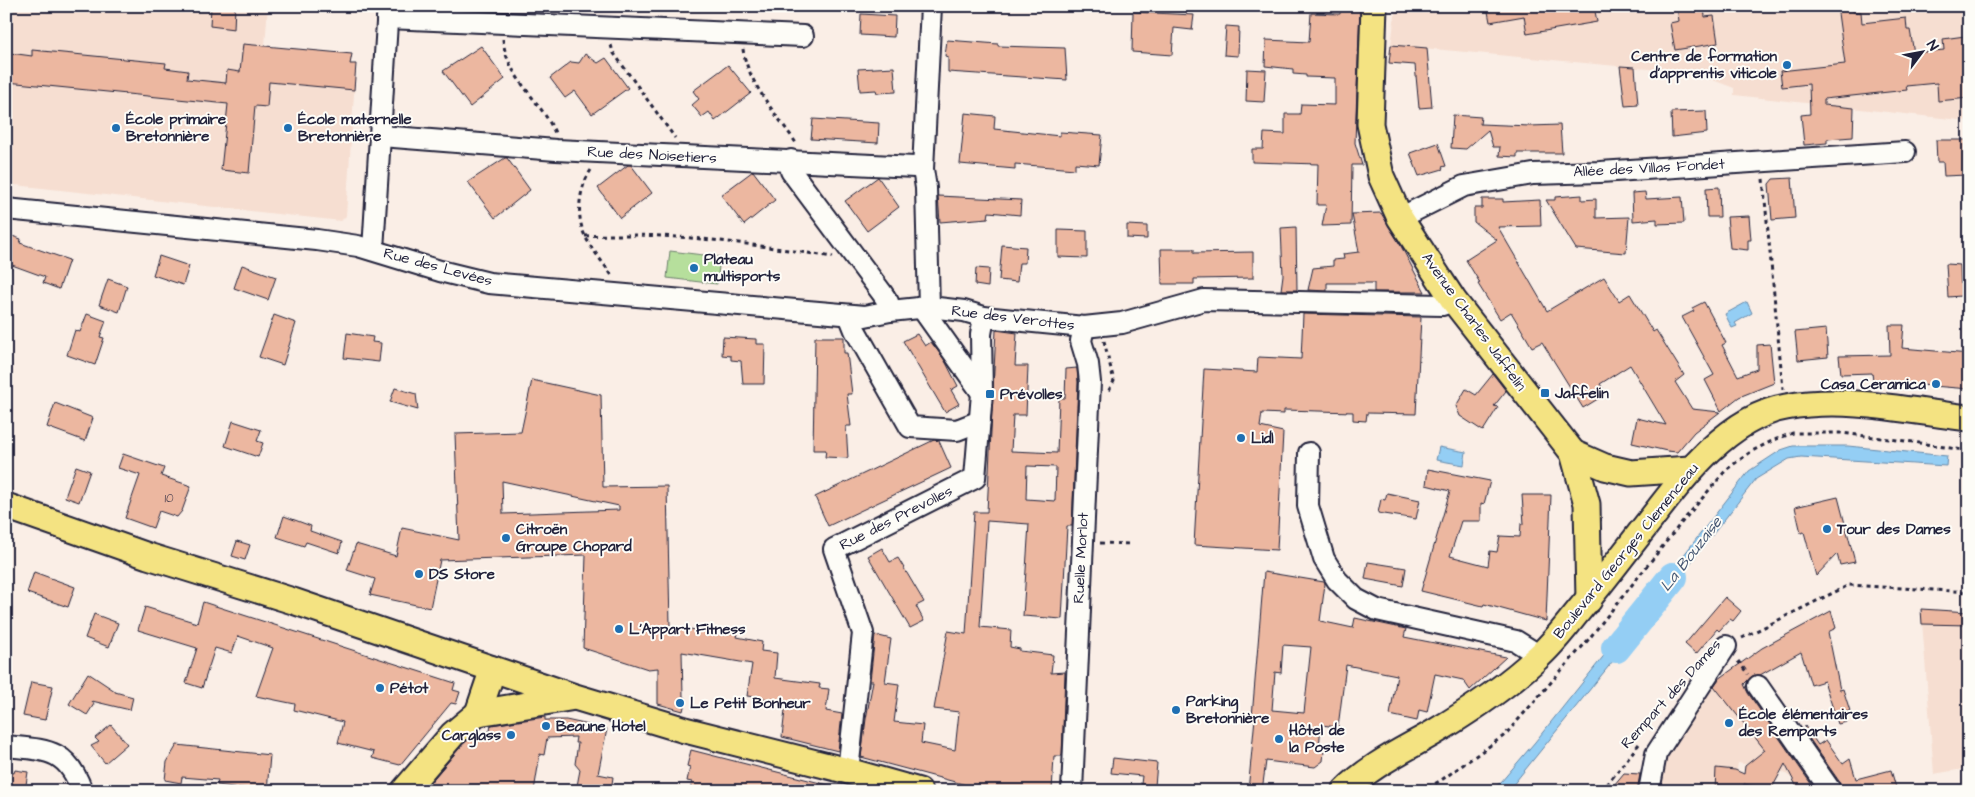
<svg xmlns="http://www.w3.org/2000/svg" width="1975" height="797" font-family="'Architects Daughter',sans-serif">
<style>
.built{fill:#f6ded1}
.green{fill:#b6df9c;stroke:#6c806c}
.water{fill:#94cef4;stroke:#6689aa}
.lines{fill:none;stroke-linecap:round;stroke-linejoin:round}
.river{stroke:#94cef4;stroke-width:30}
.building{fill:#ecb7a0;stroke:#22223b;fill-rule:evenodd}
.minor-casing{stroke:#22223b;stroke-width:24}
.major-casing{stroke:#22223b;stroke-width:29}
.path{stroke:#22223b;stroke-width:3;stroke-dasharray:4 4;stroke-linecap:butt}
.minor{stroke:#fdfcf7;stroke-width:20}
.major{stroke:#f4e382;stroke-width:25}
.poi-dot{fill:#1f6fb2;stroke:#fdfcf7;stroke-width:2}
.labels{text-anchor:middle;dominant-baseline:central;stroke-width:4;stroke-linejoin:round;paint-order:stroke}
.number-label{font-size:12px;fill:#544754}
.poi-label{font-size:15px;font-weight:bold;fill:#22223b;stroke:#fdfcf7;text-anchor:start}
.street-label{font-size:15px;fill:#22223b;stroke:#fdfcf7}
.water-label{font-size:16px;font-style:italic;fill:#445672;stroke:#fdfcf7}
</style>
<rect width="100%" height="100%" fill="#faeee6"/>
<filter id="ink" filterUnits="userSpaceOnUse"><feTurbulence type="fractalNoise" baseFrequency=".02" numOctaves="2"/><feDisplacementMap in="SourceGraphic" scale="10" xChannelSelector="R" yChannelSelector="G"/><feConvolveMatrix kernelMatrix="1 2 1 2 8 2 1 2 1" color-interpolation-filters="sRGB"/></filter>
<g filter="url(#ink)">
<!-- built -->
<g class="built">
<path d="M6,6h262l-3,40 87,8 -1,10h5l-10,152 -5,5 -335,-37z"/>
<path d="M1396,6h573v115l-235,-26v-7l-21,-8 -43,-9 -279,-26z"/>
<path d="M1921,609l48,3v156l-35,6z"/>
<path d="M1733,669l73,97 -13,13 -13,-9 -42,-7 -4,28h-78l6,-30 50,-77z"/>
</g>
<!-- green -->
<path class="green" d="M670,251l50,6 -3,27 -50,-6z"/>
<!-- water -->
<g class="water">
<path d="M1747,302l5,11 -17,10 2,3 -5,2 -7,-14z"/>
<path d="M1793,446h55l99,10 -1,10 -145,-9 -12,2 -33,20 -103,132 -8,-6 104,-134 32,-21z"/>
<path d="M1439,447l27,5 -2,13 -28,-5z"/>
<path d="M1638,613l8,7 -138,171h-18l11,-9 34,-40z"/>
</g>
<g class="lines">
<!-- river -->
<path class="river" d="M1616,648l57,-71"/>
</g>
<!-- building -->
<g class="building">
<path d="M211,6h24l-1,23 -24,-3z"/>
<path d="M1340,6h20l-5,137 7,22h-10l-1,60 -29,1 4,-21h-9l1,-41 -66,-2v-13h11l1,-16 21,1v-20h15l1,-10 34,1v-27l-29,-1v-2l-13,-1v-5l-28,-3 1,-26 43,2 2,-29 29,1z"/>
<path d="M1487,6h107l3,16 -70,12 -3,-18 -34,6z"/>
<path d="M1677,6h27l1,11 9,-1 4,27 -43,7 -5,-27 9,-2z"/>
<path d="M1837,6h16v6h8l1,11 44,-5 1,12h3l4,23 30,-3 -1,-11 22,-3 2,12 2,2v48l-31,3 -1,-18 -31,3 1,4 -83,9v6l30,3 -1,29 -26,2v4l-23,2 -3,-30 9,-1 -1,-30 -27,3 -2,-16 65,-7z"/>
<path d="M1133,12l61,3 -2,15 -18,-2 -2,27 -40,-3z"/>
<path d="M861,14l34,2 -1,21 -34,-2z"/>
<path d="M1226,26l13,1 -1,29 -14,-1z"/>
<path d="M947,40l51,4v2l67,2 2,32 -119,-8v-15l-3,-1z"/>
<path d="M243,44l109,10 -2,10h6l-2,26 -85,-8 -2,25 -12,-1 -6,67 -28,-3 7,-66 -221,-22 3,-29 22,3v-6l134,13 -1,5 23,3 -1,8 39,4 1,-13 13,2z"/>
<path d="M1391,45l36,3 5,59 -13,1 -4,-43 -26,-2z"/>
<path d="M481,46l24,33 -35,28 -27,-36z"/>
<path d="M585,54l13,9 8,-5 22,30 -36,26 -17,-23 -10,7 -15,-20 21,-16 8,1z"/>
<path d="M728,65l23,28 -36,28 -6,-9 -7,5 -10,-12 7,-6 -6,-8z"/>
<path d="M1620,66l15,1 3,38 -13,1z"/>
<path d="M894,67l2,25 -19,1 -1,-3 -16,1 -2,-22z"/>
<path d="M1247,69l19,1 -2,32 -18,-1z"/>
<path d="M1706,111l1,22 -35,4 -1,-25z"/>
<path d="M965,113l30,3 -1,13 66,7v-4l42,3 -3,30 -24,-2v6l-60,-5v5l-55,-5z"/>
<path d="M1453,115l28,2 -1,7 50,2 30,-1 2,28h-45v4l-18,-1 1,-9h-7l-5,-17 -22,19 -15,-1z"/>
<path d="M813,119l66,4 -1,20 -67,-4z"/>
<path d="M1936,140h33l-2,35 -23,1 -1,-14h-6z"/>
<path d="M1438,143l8,23 -4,1 1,2 -24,7 -9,-23z"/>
<path d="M505,158h2l23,32 -35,28 -27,-36z"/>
<path d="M628,165h3l21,28 -32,25 -22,-30z"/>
<path d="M753,171l22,29 -31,25 -23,-30z"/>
<path d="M878,177l21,30 -32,24 -22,-30z"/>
<path d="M1792,178l3,40 -23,2 -3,-36 4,-5z"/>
<path d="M1719,187l1,30h-13l-1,-29z"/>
<path d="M1645,192l1,7 36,-2 2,26 -27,1v-5l-24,2 -1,-28z"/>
<path d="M1582,195v5l14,-1v19l33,-1 -3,36 -50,-4 -30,-49h9v-3z"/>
<path d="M938,196l83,4 -1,15 -31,-3 -1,6 -48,4z"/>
<path d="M1482,199h21v3l37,-2 1,26 -43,1 49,84 57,-34 15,24 11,-7 23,38 3,-2 28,45 -9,7 17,27 28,3 -26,20 -17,20 -10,-1 -35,-8 5,-25 29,7 -36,-60 -30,19 6,10 -23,14 -41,-66 -10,5 -21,-35 -11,7 -22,-35 2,-1 -14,-23 31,-20 -23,-18v-14h8z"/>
<path d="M1381,213l20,33 24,46h-51v-9h-47v8l-19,-1 5,-22 20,-2v-6l11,-1 -1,-5 16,-2 -7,-38z"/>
<path d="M1749,216l2,24h-3v10l-18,-2 -3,-31z"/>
<path d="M1127,225l20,1v13l-20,-1z"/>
<path d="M1296,227l1,63h-16l2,-15 -2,-47z"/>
<path d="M1058,230l29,1v27l-29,-1z"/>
<path d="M6,234l15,5 -1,4 49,17 -10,29 -16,-6 2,-6 -33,-12 -3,11h-3z"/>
<path d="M1002,245l24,2 -1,16h-6l-2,19 -18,-2z"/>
<path d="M1161,249h33v4l59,-1v26l-59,1v5h-32z"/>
<path d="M159,256l30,10 -6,19 -30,-10z"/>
<path d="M1946,264l14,1 1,31 -13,1z"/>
<path d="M242,265l34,12 -8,23 -34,-12z"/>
<path d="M976,268l13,1 -1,18 -13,-2z"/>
<path d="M108,279l19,7 -8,26 -20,-7z"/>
<path d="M1704,302l22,41 -4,2 16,31 19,-7v-24l13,-1 4,39 -35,14 -18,14 -16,-31 9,-5 -32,-58 12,-6 -2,-3z"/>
<path d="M87,314l19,7 -6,16 4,1 -9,27 -28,-10 8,-25 5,2z"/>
<path d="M1303,314l118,3 -5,97 -49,-1 -1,8 -13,-1v-8l-69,-2v4l-22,-1 -2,14 23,5 -6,118 -83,-5 10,-176 53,3 1,-15 43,2z"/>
<path d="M274,315l22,8 -13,42 -24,-8z"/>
<path d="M1889,325h15l-2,23 67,6v35l-96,-8 -1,-8 -31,1 -2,-18 51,-1z"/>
<path d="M1826,329l2,28 -30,3 -3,-28z"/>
<path d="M996,330l21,3 -2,33h13l-2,49h-13l-2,36 46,2 2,-55h6l1,-29 11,-1 1,14 -6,144h-5l-5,93 -39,-3 6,-92 -42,-3 -7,106 31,3 -1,17 10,2v2l33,4 -2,18 14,-1 -3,84h-8l-2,35h-63l-128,-34 5,-38 7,-38h-3l5,-46 16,4 -6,43 14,2 -5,38 29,3 -2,18 34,7 4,-38 -25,-3 14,-78 18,3 8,-122h13zM1027,466l29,1 -1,34 -29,-2z"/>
<path d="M347,333l26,4 -1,5 9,1 -2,19 -35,-4z"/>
<path d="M917,334l8,12 6,-4 13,17 14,27 -7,4 8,14 -14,8 -42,-71z"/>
<path d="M723,337l33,2v5h9l-1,40h-21l-2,-23 -10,-1v-4l-9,-1z"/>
<path d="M815,337h29v16h3l5,41h-5l4,32h-5l2,32 -23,-1 1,-7h-13z"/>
<path d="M1493,374l13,17 -12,15 4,1 -15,24 -23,-15 -4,-10 10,-17 10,6z"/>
<path d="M532,380l69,15 2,92 64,-1 3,140 26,4v-3l42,7 -1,3 25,5 -1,9 16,2 -2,25 45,6 -1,4 10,1 -3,22 16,3 -4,37 -56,-14 4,-36 -39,-5 5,-32 -70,-12 1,45 3,1 -3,13 -25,-7v-36l-10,1 -65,-21 3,-93 -146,5 -10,48 -60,-13 5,-16 -28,-9 9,-26 40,12 6,-28 57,12 -4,-106 66,-2zM502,481l117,25v4l-116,4z"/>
<path d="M395,388l21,6 2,16 -28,-8z"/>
<path d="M55,403l38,15 -8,23 -38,-14z"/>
<path d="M233,421l28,9 -4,11 6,2 -5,14 -33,-11z"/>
<path d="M934,440l5,1 12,27 -123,58 -13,-29z"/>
<path d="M123,454l41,14 -3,8 30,10 -9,25 -5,6 -18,-6 -6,17 -28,-10 15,-43 -22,-7z"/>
<path d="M76,466l14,5 -11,31 -14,-5z"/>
<path d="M1428,469l62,12 -6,23 -3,-1v18h-20l-11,35 38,10 2,-15 7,1 3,-16 20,1 1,-13h3l-2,-29h29l-5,126 -62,-17 -1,2 -62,-15 29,-100 -24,-6z"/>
<path d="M1387,493l33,7 -4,19 -38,-6 3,-14 4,1z"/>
<path d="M1838,497l17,65 -15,3 -3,-11 -21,22 -12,-44 -3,1 -6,-26z"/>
<path d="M284,516l27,10 -1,5 32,11 -3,11 -33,-11 -2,4 -27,-9z"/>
<path d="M237,541l13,4 -5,15 -13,-4z"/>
<path d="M882,548l8,14 8,-4 26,44 -8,4 8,15 -14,7 -42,-72z"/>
<path d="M1368,562l38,6 -3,18 -38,-7z"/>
<path d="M34,572l41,15 -7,20 -41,-14z"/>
<path d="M1264,572l60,10 1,2 -5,37 33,7 2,-10 51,11 -2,8 102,20 -36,33 -7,-10 -28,-6 -8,38 -8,-2 -2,11 -27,-6 7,-40 -51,-10 -8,62 -17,-2 -2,23 5,3 -1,10 -8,6 -49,-6 -4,30h-14l7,-73 -3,-1zM1283,645l28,2 -7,66 -32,-3 3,-38 6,1z"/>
<path d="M1725,597l16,14 -8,10 -3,-2 -11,12 -2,-2 -21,25 -11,-10z"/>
<path d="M203,602l252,81 -2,7 7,2 -4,12 -5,-1 -51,62 -28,-7 2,-6 -36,-9 5,-21 -49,-12 1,-6 -39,-8 17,-48 -35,-12 -6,17 -17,-5 -13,40 -16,-5 11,-35 -59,-18 7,-23 52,16z"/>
<path d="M1921,609l48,3v13l-47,-1z"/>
<path d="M1831,611l5,17 -8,4 12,58 3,-1 7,22 -5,1 2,10 -9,2 -14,-43 -13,4 -10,-33 -41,23 -8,1 -8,8 4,9 68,98h-17l-14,-27 -14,26 -27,-6 -1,6 -9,-1v2h-19l1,-23 19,2 9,4 1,-8 20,-16 -51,-64 5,-7 43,-31z"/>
<path d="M94,614l24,9 -9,24 -24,-9z"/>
<path d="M88,673l27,18v1l18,5 -3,13 -38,-9 2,3 -7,11 -18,-11z"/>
<path d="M31,682l22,4 -8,34 -22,-4z"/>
<path d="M545,717v3h21l41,9 -9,45 15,3 -2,14h-35l4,-21 -5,-6 3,-21h-3l1,-6 -29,1 -3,17 -4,-1 -6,37h-111l40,-47 13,-10 14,-3 1,-6z"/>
<path d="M111,725l16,19 -22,19 -14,-17 8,-4 -4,-4z"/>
<path d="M1805,726l13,19 8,-5 17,24 7,-5 6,20 35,-9 6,21h-54l-2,-7 -37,-53z"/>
<path d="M177,745l93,10 -3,36 -50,-6 1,-5 -36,-3 -1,6 -16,-3 2,-18z"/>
<path d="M691,750l141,36 -1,5h-141l2,-9 -5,-1 3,-14 -3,-1z"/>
<path d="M1113,758l44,5 -2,23 -14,-2 1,-8 -31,-3z"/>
<path d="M15,770l13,2 -3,19h-19v-20l8,2z"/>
<path d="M1624,773l16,1 -3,17h-28z"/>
</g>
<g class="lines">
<defs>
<g id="minor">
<path d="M387,18l416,18"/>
<path d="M381,136l175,14 359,17 8,2"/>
<path d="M791,160v11l91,122 6,9 2,9"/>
<path d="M6,209l311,31 41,6 82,25 49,12 376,33 25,-5 39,-4 35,4 20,6 100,10 38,-4 82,-23 238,5 12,-4"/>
<path d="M1400,218l64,-32 69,-12 67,-2 305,-20"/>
<path d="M373,250l15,-244"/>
<path d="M921,307l61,86"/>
<path d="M929,307l-3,-119 -3,-19 8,-163"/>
<path d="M849,315l6,15 55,97 47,3 23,-9"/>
<path d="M1309,453l-1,53 16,53 13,21 19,19 21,11 139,31 24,15"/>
<path d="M1758,686l73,105"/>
<path d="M6,746c40,4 61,2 76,45"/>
<path d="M848,771l15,-138 -29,-84 141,-71 7,-85 -1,-59 3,-17"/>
<path d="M1072,791l18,-409 -2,-18 -7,-23 3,-14"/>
<path d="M1649,791l7,-37 70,-108"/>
</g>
<g id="major">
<path d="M1374,6l-4,118 11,52 19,42 54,83 119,152 14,51 2,96"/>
<path d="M1573,453l32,14 26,6 59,-4"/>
<path d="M6,506l142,50 145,45 282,96 110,33 163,41 71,20"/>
<path d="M478,713l15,-44"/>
<path d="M404,791l49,-57 25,-21 91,-15"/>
<path d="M1345,791c24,-25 59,-41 88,-58 37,-22 73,-46 104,-75 15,-13 27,-29 39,-44 26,-31 50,-63 75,-95 33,-43 78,-102 135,-112 61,-11 123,4 183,11"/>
</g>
</defs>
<!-- minor casing -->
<use href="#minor" class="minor-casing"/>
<!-- major casing -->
<use href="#major" class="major-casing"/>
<!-- path -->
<g class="path">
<path d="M503,39c3,38 38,61 52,94"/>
<path d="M611,45l2,7 62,86"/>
<path d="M743,49c4,33 35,67 53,94"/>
<path d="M591,170c-12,18 -16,47 -5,68 7,13 18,26 27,39"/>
<path d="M1763,179l20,210"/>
<path d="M585,236c83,-5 166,8 248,21"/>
<path d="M1104,341l10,40 -6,11"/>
<path d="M1100,543l32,1"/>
<path d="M1742,638l107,-53 120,7"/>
<path d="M1738,661l10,13"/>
<path d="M1421,791l19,-10 65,-46 83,-95 94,-118 45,-53 25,-18 22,-11 19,-7h48l72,9 56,9"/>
<path d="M1602,791l37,-47"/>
</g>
<!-- minor -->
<use href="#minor" class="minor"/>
<!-- major -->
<use href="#major" class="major"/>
</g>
</g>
<!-- markers -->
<g class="poi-dot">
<circle cx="1787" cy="65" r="5"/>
<circle cx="116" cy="128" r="5"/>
<circle cx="288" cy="128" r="5"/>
<circle cx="694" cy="268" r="5"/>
<circle cx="1936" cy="384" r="5"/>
<rect x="1540" y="388" width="10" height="10" rx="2.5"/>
<rect x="985" y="389" width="10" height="10" rx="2.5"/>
<circle cx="1241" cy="438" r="5"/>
<circle cx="1827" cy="529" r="5"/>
<circle cx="506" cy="538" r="5"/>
<circle cx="419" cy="574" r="5"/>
<circle cx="619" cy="629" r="5"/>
<circle cx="380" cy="688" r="5"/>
<circle cx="680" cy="703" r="5"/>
<circle cx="1176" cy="710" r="5"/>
<circle cx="1729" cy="723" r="5"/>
<circle cx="546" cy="726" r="5"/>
<circle cx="511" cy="735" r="5"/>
<circle cx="1279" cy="739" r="5"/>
</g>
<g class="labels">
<!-- number labels -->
<g class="number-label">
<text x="169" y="498">10</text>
</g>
<!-- poi labels -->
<g class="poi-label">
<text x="1777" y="56" text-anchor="end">Centre de formation<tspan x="1777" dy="17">d'apprentis viticole</tspan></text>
<text x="126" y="119">École primaire<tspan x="126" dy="17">Bretonnière</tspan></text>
<text x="298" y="119">École maternelle<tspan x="298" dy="17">Bretonnière</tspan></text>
<text x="704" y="259">Plateau<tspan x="704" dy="17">multisports</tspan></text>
<text x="1926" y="384" text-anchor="end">Casa Ceramica</text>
<text x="1555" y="393">Jaffelin</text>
<text x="1000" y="394">Prévolles</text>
<text x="1251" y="438">Lidl</text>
<text x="516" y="529">Citroën<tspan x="516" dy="17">Groupe Chopard</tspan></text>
<text x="1837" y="529">Tour des Dames</text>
<text x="429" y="574">DS Store</text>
<text x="629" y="629">L'Appart Fitness</text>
<text x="390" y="688">Pétot</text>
<text x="1186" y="701">Parking<tspan x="1186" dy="17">Bretonnière</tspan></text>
<text x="690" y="703">Le Petit Bonheur</text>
<text x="1739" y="714">École élémentaires<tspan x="1739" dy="17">des Remparts</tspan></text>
<text x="556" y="726">Beaune Hotel</text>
<text x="1289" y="730">Hôtel de<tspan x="1289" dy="17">la Poste</tspan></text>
<text x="501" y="735" text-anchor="end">Carglass</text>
</g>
<!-- street labels -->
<g class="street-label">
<text transform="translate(652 155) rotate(3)">Rue des Noisetiers</text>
<text transform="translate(1649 168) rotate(-3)">Allée des Villas Fondet</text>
<text transform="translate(438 267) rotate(15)">Rue des Levées</text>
<text transform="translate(1013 318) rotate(7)">Rue des Verottes</text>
<text transform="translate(1474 322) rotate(54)">Avenue Charles Jaffelin</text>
<text transform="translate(896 518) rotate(-27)">Rue des Prevolles</text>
<text transform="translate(1626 551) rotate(-51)">Boulevard Georges Clemenceau</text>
<text transform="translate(1081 558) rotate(-87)">Ruelle Morlot</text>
<text transform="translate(1671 694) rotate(-48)">Rempart des Dames</text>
</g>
<!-- water labels -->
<g class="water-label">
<text transform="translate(1691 554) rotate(-52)">La Bouzaise</text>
</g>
</g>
<!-- margin -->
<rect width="1975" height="797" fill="none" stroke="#fdfcf7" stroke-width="25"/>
<rect x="12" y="12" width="1950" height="772" fill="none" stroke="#22223b" stroke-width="2" filter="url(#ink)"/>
<!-- north arrow -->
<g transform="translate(1922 52) rotate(58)" stroke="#fdfcf7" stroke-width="4" paint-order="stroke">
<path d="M0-4L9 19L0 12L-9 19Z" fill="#22223b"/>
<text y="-8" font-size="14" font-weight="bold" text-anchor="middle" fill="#22223b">N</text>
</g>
</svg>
